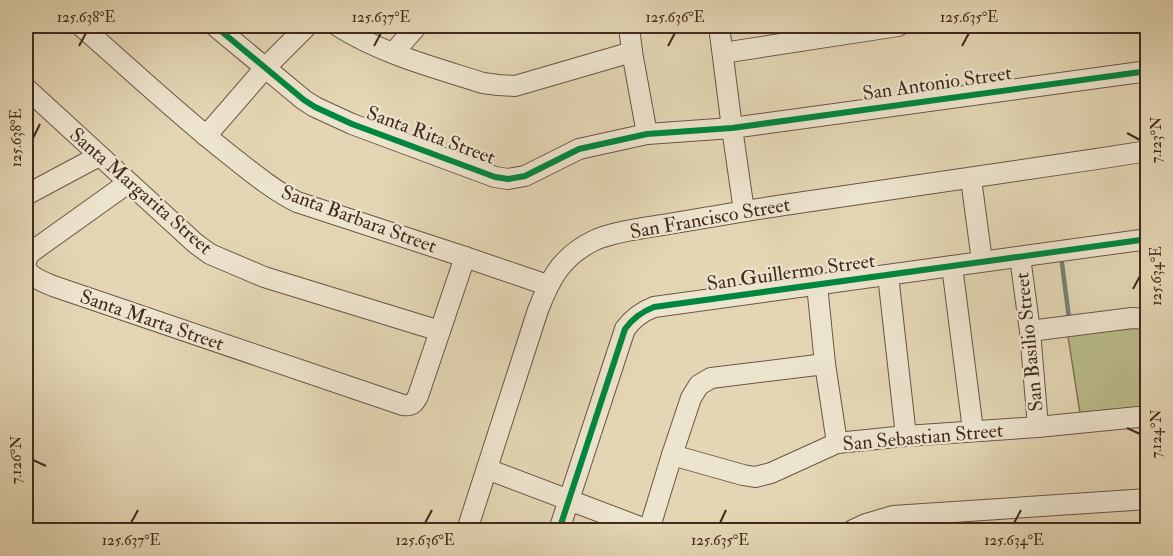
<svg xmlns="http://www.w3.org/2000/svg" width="1173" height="556" font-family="'IM FELL Double Pica',serif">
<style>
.green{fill:#babc89;stroke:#7e7354;stroke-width:1.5}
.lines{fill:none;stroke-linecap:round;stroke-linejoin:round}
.stream{stroke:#748075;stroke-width:4.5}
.minor-casing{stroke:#6a5544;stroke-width:22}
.minor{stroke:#ede4ce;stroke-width:20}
.cycleway-casing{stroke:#ede4ce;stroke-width:10}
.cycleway{stroke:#00873e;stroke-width:6}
.ticks{fill:none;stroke:#422a1e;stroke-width:2}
.labels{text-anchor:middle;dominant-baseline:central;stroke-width:4.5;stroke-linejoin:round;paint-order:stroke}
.street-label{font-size:20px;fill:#422a1e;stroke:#ede4ce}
.neatline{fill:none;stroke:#422a1e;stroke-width:2}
.ticks-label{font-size:15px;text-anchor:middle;fill:#422a1e}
</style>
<rect width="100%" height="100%" fill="#e4d6b4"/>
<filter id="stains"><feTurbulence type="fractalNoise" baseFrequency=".00333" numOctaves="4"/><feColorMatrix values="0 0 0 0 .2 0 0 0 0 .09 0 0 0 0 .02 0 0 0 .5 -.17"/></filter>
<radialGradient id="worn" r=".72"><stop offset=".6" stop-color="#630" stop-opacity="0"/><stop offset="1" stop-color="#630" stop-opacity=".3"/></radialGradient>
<!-- green -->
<path class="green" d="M1147,326v83l-67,4 -13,-83z"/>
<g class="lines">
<!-- stream -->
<path class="stream" d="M1061,256l8,62"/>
<defs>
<g id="minor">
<path d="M81,26c48,42 95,86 145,126 23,18 45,37 71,50l168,55 82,28"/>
<path d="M215,26l89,74 11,7 37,17 143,53 13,2 17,-3 54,-27 68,-15 85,-6 416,-57"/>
<path d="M338,26c44,28 95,41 145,57l15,2 17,1 117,-34"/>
<path d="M629,26l3,26 15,82"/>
<path d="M719,26l13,102 12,83"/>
<path d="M393,53l24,-27"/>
<path d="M723,53l175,-27"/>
<path d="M26,88l169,155 15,11 54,23 176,54"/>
<path d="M206,136l59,-68 42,-42"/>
<path d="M971,179l11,82"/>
<path d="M128,183l-98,70c-13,20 7,26 23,33l350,119c8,1 11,-1 15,-9l47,-139"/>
<path d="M26,195l73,-39"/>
<path d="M1020,257l10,74 8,96"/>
<path d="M952,266l21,164"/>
<path d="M888,275l18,161"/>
<path d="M817,285l8,79 12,79"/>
<path d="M1030,331l102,-13 16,1"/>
<path d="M672,455l71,20 12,2 16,-4 66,-30 69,-7 132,-9 110,-11"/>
<path d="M487,469l161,61"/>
<path d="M467,530l71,-220c12,-31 23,-53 55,-69 18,-9 50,-13 70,-16 41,-7 81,-14 121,-20 122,-17 243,-35 364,-54"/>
<path d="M559,530l66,-201c8,-11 16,-17 29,-22l494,-68"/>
<path d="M649,530l23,-75 19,-57 8,-13 12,-7 114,-14"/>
<path d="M853,530l13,-6 27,-8 255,-17"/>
</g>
</defs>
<!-- minor casing -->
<use href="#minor" class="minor-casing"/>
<!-- minor -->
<use href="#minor" class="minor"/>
<defs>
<g id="cycleway">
<path d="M215,26l89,74 11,7 37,17 143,53 13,2 17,-3 54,-27 68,-15 85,-6 416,-57"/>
<path d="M559,530l66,-201c8,-11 16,-17 29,-22l494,-68"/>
</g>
</defs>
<!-- cycleway casing -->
<use href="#cycleway" class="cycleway-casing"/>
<!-- cycleway -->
<use href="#cycleway" class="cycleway"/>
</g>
<!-- ticks -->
<path class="ticks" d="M79,46l7,-13M374,46l7,-13M668,46l7,-13M962,46l7,-13M1127,133l13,7M33,138l7,-14M1133,289l7,-13M1127,428l13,6M33,460l13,6M131,523l7,-13M425,523l7,-13M720,523l6,-13M1014,523l7,-13"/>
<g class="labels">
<!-- street labels -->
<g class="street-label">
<text transform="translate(937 83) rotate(-8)">San Antonio Street</text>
<text transform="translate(431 135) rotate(20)">Santa Rita Street</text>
<text transform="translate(141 191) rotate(41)">Santa Margarita Street</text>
<text transform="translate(710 218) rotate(-10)">San Francisco Street</text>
<text transform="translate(359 219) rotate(20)">Santa Barbara Street</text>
<text transform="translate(791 272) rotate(-8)">San Guillermo Street</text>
<text transform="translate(152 320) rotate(19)">Santa Marta Street</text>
<text transform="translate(1029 342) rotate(-96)">San Basilio Street</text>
<text transform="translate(923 437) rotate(-5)">San Sebastian Street</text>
</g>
</g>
<!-- margin -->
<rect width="1173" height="556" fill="none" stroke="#e4d6b4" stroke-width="66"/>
<rect x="33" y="33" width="1107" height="490" class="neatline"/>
<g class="ticks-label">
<text x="86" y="22">125.638°E</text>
<text x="381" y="22">125.637°E</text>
<text x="675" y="22">125.636°E</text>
<text x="969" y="22">125.635°E</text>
<text transform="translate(16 138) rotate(-90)" y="5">125.638°E</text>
<text transform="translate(1156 140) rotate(-90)" y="5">7.123°N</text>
<text transform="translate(1156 276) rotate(-90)" y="5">125.634°E</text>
<text transform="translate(1156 434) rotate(-90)" y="5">7.124°N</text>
<text transform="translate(16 460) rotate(-90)" y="5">7.126°N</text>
<text x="131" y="545">125.637°E</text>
<text x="425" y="545">125.636°E</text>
<text x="720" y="545">125.635°E</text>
<text x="1014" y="545">125.634°E</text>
</g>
<rect width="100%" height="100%" filter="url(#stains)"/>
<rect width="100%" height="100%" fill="url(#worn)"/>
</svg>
